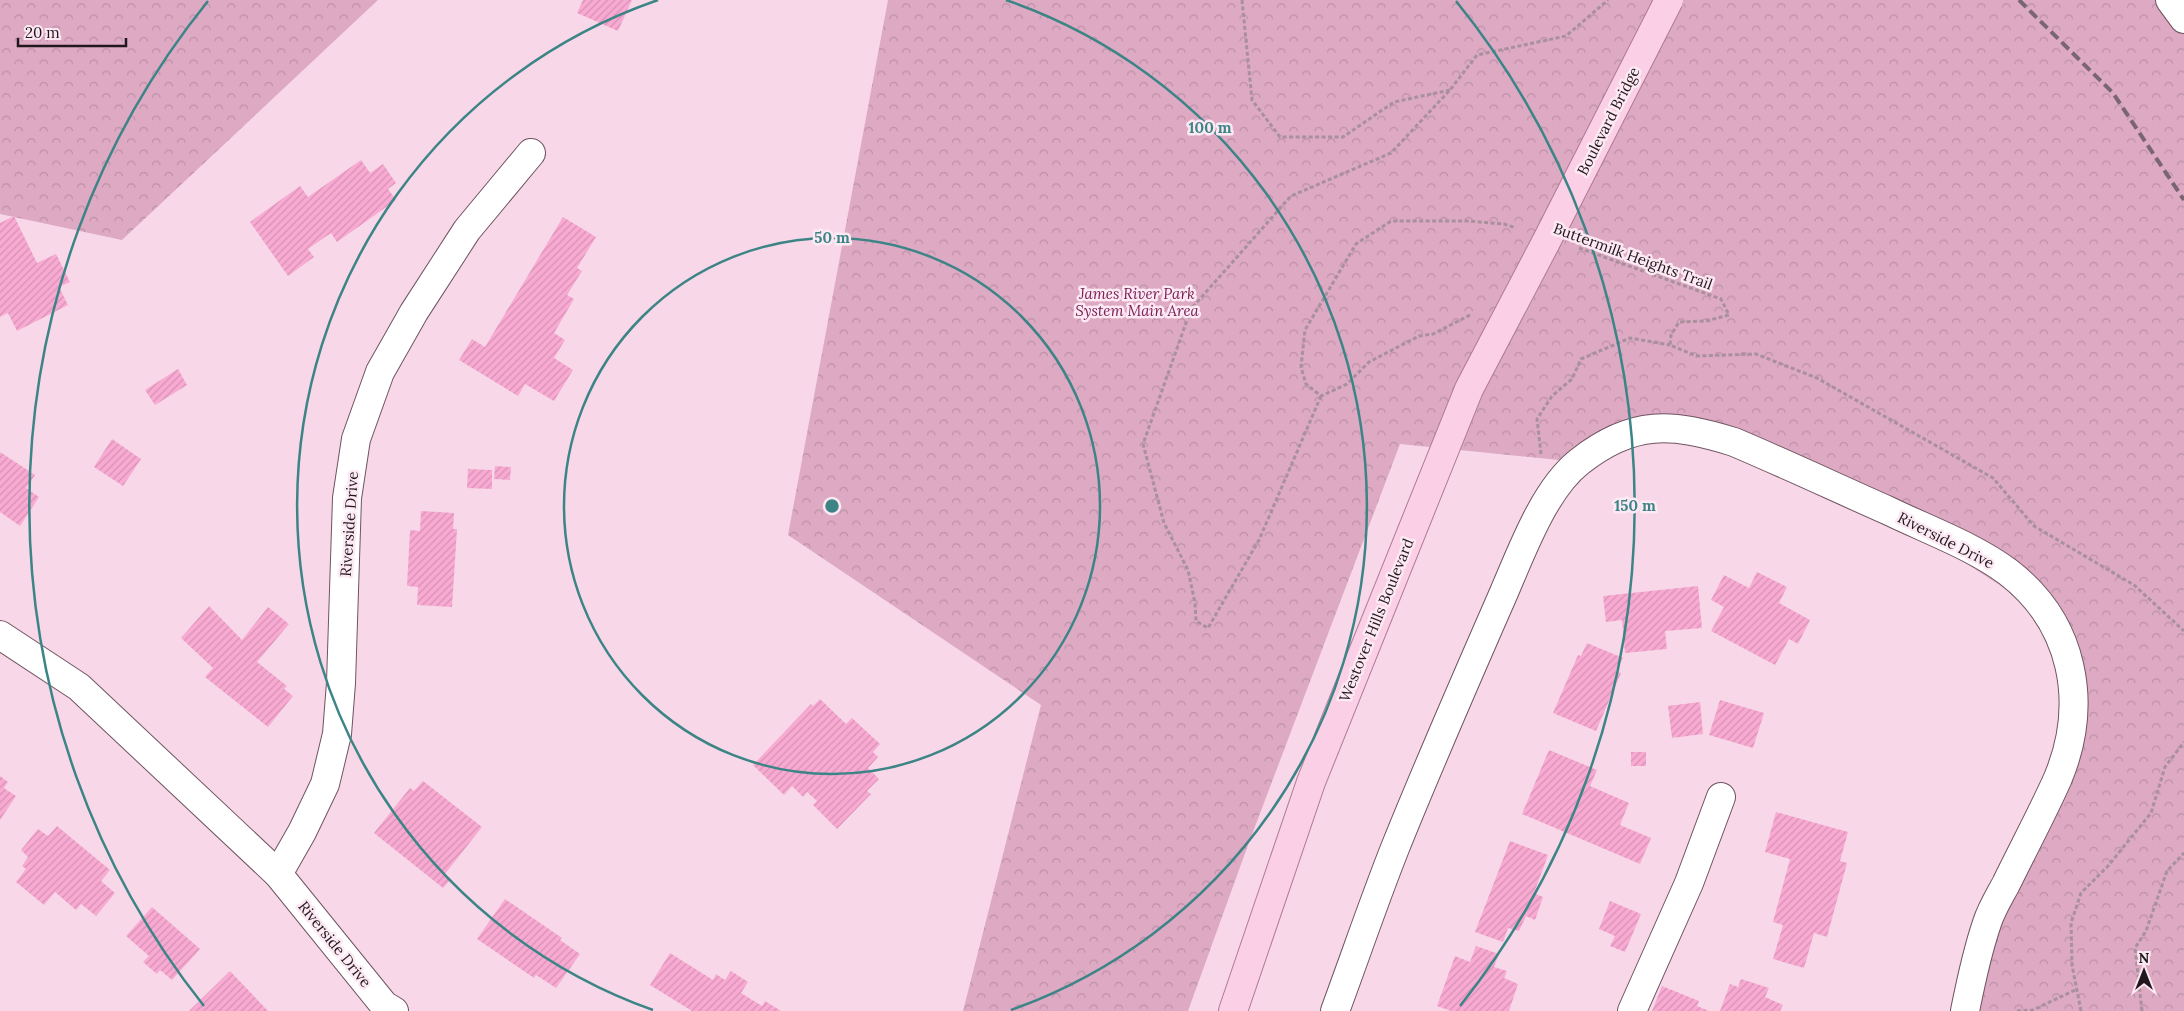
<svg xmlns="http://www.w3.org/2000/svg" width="2184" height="1011" font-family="Lora,serif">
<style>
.forest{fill:url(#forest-crowns)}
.building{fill:url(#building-hatch)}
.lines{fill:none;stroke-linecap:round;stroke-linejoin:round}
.minor-casing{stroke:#6f5461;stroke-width:30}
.major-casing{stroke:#ae7a94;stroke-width:30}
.path{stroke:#a8909c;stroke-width:3;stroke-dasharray:4 2.5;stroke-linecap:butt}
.minor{stroke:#fff;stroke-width:28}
.major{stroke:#fbcfe5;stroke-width:28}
.rail{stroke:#7a6670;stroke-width:4;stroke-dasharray:10 5;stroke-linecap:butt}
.major-bridge-casing{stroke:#ae7a94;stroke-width:30;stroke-linecap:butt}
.major-bridge{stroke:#fbcfe5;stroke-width:28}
.ring{fill:none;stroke:#3c8486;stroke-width:2.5}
.labels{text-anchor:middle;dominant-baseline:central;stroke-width:5;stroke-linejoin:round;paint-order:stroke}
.street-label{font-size:15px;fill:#22171c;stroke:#fde9f3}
.park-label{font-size:15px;font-style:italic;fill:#792157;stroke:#fde9f3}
.centre{fill:#3c8486;stroke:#fde9f3;stroke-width:2.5}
.ring-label{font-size:15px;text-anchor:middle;font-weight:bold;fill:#3c8486;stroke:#fde9f3;stroke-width:5;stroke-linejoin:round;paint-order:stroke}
</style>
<defs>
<pattern id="forest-crowns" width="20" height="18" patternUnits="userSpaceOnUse" patternTransform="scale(1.25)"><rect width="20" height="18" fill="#dda9c3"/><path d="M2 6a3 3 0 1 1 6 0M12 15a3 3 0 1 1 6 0" fill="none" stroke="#bd91a7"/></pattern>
<pattern id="building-hatch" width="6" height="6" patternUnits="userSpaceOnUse" patternTransform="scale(1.25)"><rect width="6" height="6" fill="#f9aad2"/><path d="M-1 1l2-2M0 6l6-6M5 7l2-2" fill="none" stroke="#d592b4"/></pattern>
</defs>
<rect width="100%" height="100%" fill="#f8d8e8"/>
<!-- forest -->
<g class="forest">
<path d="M0,0h378l-256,240 -122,-26z"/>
<path d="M888,0h1296v1011h-219l104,-264 -20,-130 -116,-75 -267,-115 -87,35 -179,-18 -152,401 -60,166h-225l78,-306 -253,-170z"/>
</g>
<!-- building -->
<g class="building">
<path d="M583,0h49l-14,31 -41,-18z"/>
<path d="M361,160l9,13 13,-9 13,19 -8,6 8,11 -59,42 -6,-9 -23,16 6,8 -26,19 -38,-54 50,-36 8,11z"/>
<path d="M14,216l23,47 19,-9 14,28 -11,5 9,18 -51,26 -9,-18 -8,4v-94z"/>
<path d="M563,217l33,20 -19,31 5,3 -15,24 7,4 -20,34 11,7 -11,18 19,12 -19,31 -29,-17 -7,12 -59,-36 13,-21 13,8z"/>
<path d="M178,369l9,16 -32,20 -10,-15z"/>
<path d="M112,439l29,20 -18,27 -29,-19z"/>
<path d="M0,452l35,23 -9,13 13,9 -19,29 -20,-14z"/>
<path d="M495,466l16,1 -1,13 -16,-1z"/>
<path d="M468,469l24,1v19l-25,-1z"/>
<path d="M421,511l33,2 -1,16h4l-5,78 -35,-2 1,-18 -11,-1 3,-56 10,1z"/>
<path d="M1757,572l30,15 -8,16 31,17 -12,24 -9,-5 -14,26 -64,-34 13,-24 -13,-7 13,-25 25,13z"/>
<path d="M1698,586l4,42 -37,3 2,18 -42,4 -3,-33 -16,2 -3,-26z"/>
<path d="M209,606l33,34 26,-33 21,17 -32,38 30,24 -3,3 9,7 -25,31 -63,-50 8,-9 -32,-30z"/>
<path d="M1587,643l36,15 -7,13 5,2 -25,58 -43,-18 25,-58 3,1z"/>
<path d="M820,699l26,25 6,-6 28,26 -7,8 5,5 -10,11 11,11 -12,12 4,3 -34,35 -24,-24 4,-4 -10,-9 -4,5 -11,-11 -8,9 -31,-30 58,-61 2,2z"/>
<path d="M1720,700l44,13 -11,35 -44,-13z"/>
<path d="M1700,702l3,32 -31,4 -4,-32z"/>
<path d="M1549,750l48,20 -7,16 39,17 -9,22 31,13 -11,26 -118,-50z"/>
<rect x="1631" y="752" width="15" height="14"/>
<path d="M0,776l8,6 -4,6 12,8 -16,24z"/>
<path d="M423,781l59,46 -37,47 6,5 -8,9 -69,-55 36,-45 4,3z"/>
<path d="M1776,812l72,20 -8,29 7,2 -20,74 -13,-4 -10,35 -31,-9 10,-34 -10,-3 17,-63 -25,-7z"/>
<path d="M57,826l53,44 -9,11 14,12 -19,23 -15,-12 -5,6 -21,-18 -11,13 -28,-23 10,-13 -4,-3 6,-9 -7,-7 17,-21 10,7z"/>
<path d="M1510,841l38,14 -14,38 9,4 -8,23 -9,-4 -7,15 -11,-3 -5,14 -28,-10z"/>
<path d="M505,899l57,39 -2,2 20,14 -24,34 -20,-13 -2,3 -57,-39z"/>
<path d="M1610,901l31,13 -16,38 -15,-6 5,-10 -16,-7z"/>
<path d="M152,907l48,42 -28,31 -12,-10 -3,4 -14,-12 6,-6 -23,-20z"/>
<path d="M1476,946l23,8 -5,13 13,4 -3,7 14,6 -9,27h-58l-14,-5 18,-50 15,6z"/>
<path d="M670,953l43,27 3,-6 9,6 6,-9 17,11 -7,11 21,13 3,-5 16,10h-89l-42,-26z"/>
<path d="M230,971l38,40h-79z"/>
<path d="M1741,979l28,9 -4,9 18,8 -3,6h-60l10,-27 8,3z"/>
<path d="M1662,986l37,15 -2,5 12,5h-57z"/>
</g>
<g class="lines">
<defs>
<g id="minor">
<path d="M2170,0l14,19"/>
<path d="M0,635l79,52 199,187 106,131 10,6"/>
<path d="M278,874l24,-42 23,-48 12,-50 4,-51 6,-185 9,-59 24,-67 34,-60 53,-82 64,-77"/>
<path d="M1335,1011c20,-54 39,-110 60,-163 33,-82 68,-162 103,-242 20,-44 43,-114 81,-144 54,-43 93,-39 155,-20 52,22 103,46 155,69 39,19 84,35 119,61 66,51 81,131 50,206 -16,36 -35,71 -52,106 -7,13 -15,26 -19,39 -10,29 -16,58 -22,88"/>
<path d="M1632,1011l57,-128 32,-86"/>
</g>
<path id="major" d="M1233,1011l78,-229 158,-393 77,-147"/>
</defs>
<!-- minor casing -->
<use href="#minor" class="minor-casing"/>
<!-- major casing -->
<use href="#major" class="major-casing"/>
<!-- path -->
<g class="path">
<path d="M1242,0l10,100 28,37h63l51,-35 56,-12"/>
<path d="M1579,248l142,51 8,16 -23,6 -27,1 -8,13 -1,10 26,11 60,-2 61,24 176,100 41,48 100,59 50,46"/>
<path d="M1470,315l-37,19 -14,2 -50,26 -22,22 -26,12 -15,-12 -5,-17 4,-37 51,-86 35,-23h77l36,3 12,4"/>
<path d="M1321,396l-62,144 -51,88 -12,-7 -1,-18 -7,-33 -24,-47 -21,-79 48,-135 100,-113 100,-43 59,-63 27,-35 89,-19 42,-36"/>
<path d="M1541,454l-4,-35 15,-23 20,-17 9,-20 49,-21 40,7"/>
<path d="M2017,1011l16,-1 42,-20"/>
<path d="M2081,1011l-9,-46 -1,-42 10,-30 27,-27 43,-53 14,-46 19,-25"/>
<path d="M2142,1011l-7,-63 11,-17 21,-60 17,-18"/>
</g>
<!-- minor -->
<use href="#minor" class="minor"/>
<!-- major -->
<use href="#major" class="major"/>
<!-- rail -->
<path class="rail" d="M2019,0l94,93 71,107"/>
<defs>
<path id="major-bridge" d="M1546,242l123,-242"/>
</defs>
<!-- major-bridge casing -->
<use href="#major-bridge" class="major-bridge-casing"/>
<!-- major-bridge -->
<use href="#major-bridge" class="major-bridge"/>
</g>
<!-- distance rings -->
<g class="ring">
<circle cx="832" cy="506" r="268"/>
<path d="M653 1010A535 535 0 0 1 658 0M1006 0A535 535 0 0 1 1011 1010"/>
<path d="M204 1006A803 803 0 0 1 208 1M1456 1A803 803 0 0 1 1460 1006"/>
</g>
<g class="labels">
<!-- street labels -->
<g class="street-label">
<text transform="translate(1608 121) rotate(-63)">Boulevard Bridge</text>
<text transform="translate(1633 256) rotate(20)">Buttermilk Heights Trail</text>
<text transform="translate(349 524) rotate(-86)">Riverside Drive</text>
<text transform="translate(1946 540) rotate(27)">Riverside Drive</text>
<text transform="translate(1376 620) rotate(-68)">Westover Hills Boulevard</text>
<text transform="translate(335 944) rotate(51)">Riverside Drive</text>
</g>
<!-- park labels -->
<g class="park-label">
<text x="1137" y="293">James River Park<tspan x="1137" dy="17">System Main Area</tspan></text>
</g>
</g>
<circle cx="832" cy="506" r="8" class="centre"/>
<g class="ring-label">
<text x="1210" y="133">100 m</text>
<text x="832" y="243">50 m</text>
<text x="1635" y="511">150 m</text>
</g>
<!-- north arrow -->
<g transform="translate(2144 971)" stroke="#fde9f3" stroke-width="4" paint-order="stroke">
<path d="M0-4L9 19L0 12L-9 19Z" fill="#22171c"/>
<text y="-8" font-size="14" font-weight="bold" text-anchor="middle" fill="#22171c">N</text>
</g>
<!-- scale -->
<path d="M18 38v8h108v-8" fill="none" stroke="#22171c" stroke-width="2.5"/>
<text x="25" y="38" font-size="15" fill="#22171c" stroke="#fde9f3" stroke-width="4" paint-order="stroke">20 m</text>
</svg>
